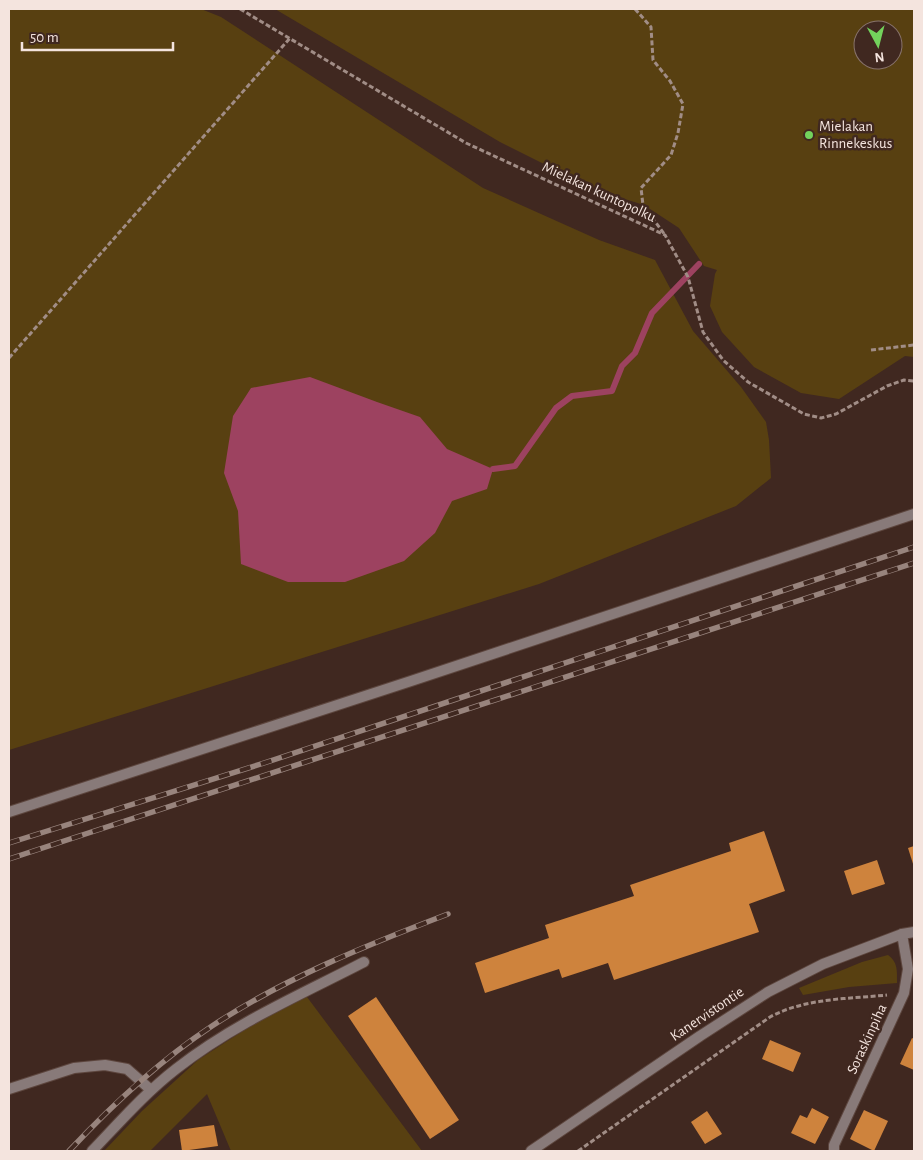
<svg xmlns="http://www.w3.org/2000/svg" width="923" height="1160" font-family="'Alegreya Sans',sans-serif">
<style>
.green{fill:#584011;fill-rule:evenodd}
.water{fill:#9d4260}
.lines{fill:none;stroke-linecap:round;stroke-linejoin:round}
.stream{stroke:#9d4260;stroke-width:6}
.building{fill:#ce833d}
.service-casing{stroke:#5d463e;stroke-width:12}
.tertiary-casing{stroke:#5d463e;stroke-width:12}
.path{stroke:#a18d86;stroke-width:3;stroke-dasharray:5 2.5;stroke-linecap:butt}
.service{stroke:#887a79;stroke-width:10}
.tertiary{stroke:#887a79;stroke-width:10}
.rail-casing{stroke:#98847d;stroke-width:5.5}
.rail{stroke:#402820;stroke-width:4;stroke-dasharray:11;stroke-linecap:butt}
.poi-dot{fill:#73d25c;stroke:#402820;stroke-width:2}
.labels{text-anchor:middle;dominant-baseline:central;stroke-width:5;stroke-linejoin:round;paint-order:stroke}
.poi-label{font-size:15px;fill:#f4e4de;stroke:#402820;text-anchor:start}
.street-label{font-size:15px;fill:#f4e4de;stroke:#402820}
</style>
<rect width="100%" height="100%" fill="#402820"/>
<!-- green -->
<g class="green">
<path d="M9,9h192l20,8 262,171 116,52 56,20 38,71 48,56 25,35 3,18 2,38 -35,28 -197,78 -530,166z"/>
<path d="M275,9h639v348l-9,-1 -66,43 -38,-6 -47,-26 -32,-35 -12,-26 5,-32 2,-4 -13,-4 -25,-38 -35,-23 -48,-15 -96,-48zM863,30h30v30h-30z"/>
<path d="M888,955c10,7 9,16 9,28l-48,4 -46,8 -4,-7 63,-26z"/>
<path d="M307,997l115,154h-191l-24,-57 -57,57h-46l38,-40 56,-51 71,-46z"/>
</g>
<!-- water -->
<path class="water" d="M310,377l67,25 43,15 27,32 46,20 -6,20 -35,12 -17,32 -31,28 -59,21h-57l-47,-18 -3,-53 -14,-38 9,-57 18,-28z"/>
<g class="lines">
<!-- stream -->
<path class="stream" d="M493,469l22,-3 41,-58 16,-12 40,-5 10,-25 13,-13 17,-40 47,-49"/>
</g>
<!-- building -->
<g class="building">
<path d="M764,831l21,60 -36,13 10,28 -145,48 -6,-17 -46,15 -3,-9 -74,24 -10,-30 74,-25 -4,-13 89,-29 -4,-11 101,-34 -2,-8z"/>
<path d="M914,846v21l-6,-19z"/>
<path d="M877,860l8,24 -33,11 -8,-24z"/>
<path d="M376,997l83,123 -29,19 -82,-123z"/>
<path d="M912,1038l2,1v31l-14,-6z"/>
<path d="M770,1040l31,13 -8,19 -31,-13z"/>
<path d="M812,1108l17,9 -14,27 -24,-11 9,-18 7,3z"/>
<path d="M864,1110l24,11 -14,30 -24,-12z"/>
<path d="M707,1111l15,23 -17,10 -14,-22z"/>
<path d="M214,1125l4,21 -36,5 -3,-21z"/>
</g>
<g class="lines">
<defs>
<g id="service">
<path d="M9,812l402,-131 503,-167"/>
<path d="M9,1089l65,-21 31,-3 22,4 24,21"/>
<path d="M92,1151c27,-28 53,-58 84,-82 57,-45 124,-74 188,-107"/>
<path d="M834,1151v-6l70,-152 4,-24 -6,-35"/>
</g>
<path id="tertiary" d="M531,1151l169,-115 68,-44 55,-28 79,-30 12,-2"/>
</defs>
<!-- service casing -->
<use href="#service" class="service-casing"/>
<!-- tertiary casing -->
<use href="#tertiary" class="tertiary-casing"/>
<!-- path -->
<g class="path">
<path d="M240,9l226,134 199,92 23,42 15,55 20,28 25,22 56,32 17,4 15,-4 51,-28 17,-6 10,1"/>
<path d="M635,9l16,18 2,33 17,21 13,23 -5,29 -7,22 -30,33 2,17 22,30"/>
<path d="M871,350l43,-5"/>
<path d="M9,358l281,-320"/>
<path d="M578,1151l192,-134c35,-19 78,-18 117,-22"/>
</g>
<!-- service -->
<use href="#service" class="service"/>
<!-- tertiary -->
<use href="#tertiary" class="tertiary"/>
<defs>
<g id="rail">
<path d="M9,843l255,-80 650,-216"/>
<path d="M9,859l905,-296"/>
<path d="M69,1151c43,-46 90,-90 143,-125 73,-48 155,-81 236,-112"/>
</g>
</defs>
<!-- rail casing -->
<use href="#rail" class="rail-casing"/>
<!-- rail -->
<use href="#rail" class="rail"/>
</g>
<!-- markers -->
<circle class="poi-dot" cx="809" cy="135" r="5"/>
<g class="labels">
<!-- poi labels -->
<g class="poi-label">
<text x="819" y="126">Mielakan<tspan x="819" dy="17">Rinnekeskus</tspan></text>
</g>
<!-- street labels -->
<g class="street-label">
<text transform="translate(599 192) rotate(25)">Mielakan kuntopolku</text>
<text transform="translate(707 1014) rotate(-34)">Kanervistontie</text>
<text transform="translate(867 1039) rotate(-65)">Soraskinpiha</text>
</g>
</g>
<!-- border -->
<rect width="923" height="1160" fill="none" stroke="#f4e4de" stroke-width="20"/>
<!-- north arrow -->
<g transform="translate(878 45) rotate(173)"><circle r="24" fill="#402820" stroke="#88736c"/>
<path d="M0-4L9 19L0 12L-9 19Z" fill="#73d25c"/>
<text y="-8" font-size="14" font-weight="bold" text-anchor="middle" fill="#f4e4de">N</text>
</g>
<!-- scale -->
<path d="M22 42v8h151v-8" fill="none" stroke="#f4e4de" stroke-width="2.5"/>
<text x="30" y="42" font-size="15" fill="#f4e4de" stroke="#402820" stroke-width="4" paint-order="stroke">50 m</text>
</svg>
